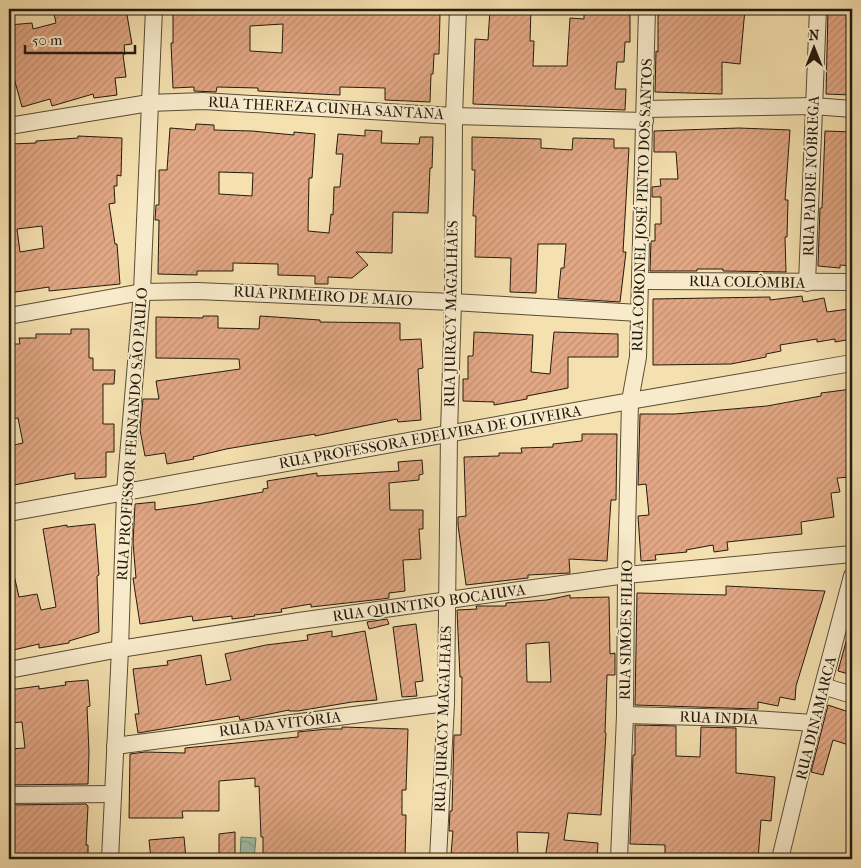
<svg xmlns="http://www.w3.org/2000/svg" width="861" height="868" font-family="'IM FELL French Canon',serif">
<style>
.water{fill:url(#water-waves);stroke:#6d7c6a}
.building{fill:url(#building-hatch);stroke:#251a0e;fill-rule:evenodd}
.lines{fill:none;stroke-linecap:round;stroke-linejoin:round}
.minor-casing{stroke:#594c36;stroke-width:18}
.minor{stroke:#f8ebcb;stroke-width:16}
.labels{text-anchor:middle;dominant-baseline:central;stroke-width:4;stroke-linejoin:round;paint-order:stroke}
.street-label{font-size:15px;fill:#251a0e;stroke:#f8ebcb}
</style>
<defs>
<pattern id="water-waves" width="16" height="10" patternUnits="userSpaceOnUse" patternTransform="scale(1.25)"><rect width="16" height="10" fill="#9dbda7"/><path d="M0 5q4-4 8 0t8 0" fill="none" stroke="#87a28f"/></pattern>
<pattern id="building-hatch" width="6" height="6" patternUnits="userSpaceOnUse" patternTransform="scale(1.25)"><rect width="6" height="6" fill="#e2a784"/><path d="M-1 1l2-2M0 6l6-6M5 7l2-2" fill="none" stroke="#c28f71"/></pattern>
</defs>
<rect width="100%" height="100%" fill="#f5e0af"/>
<filter id="stains"><feTurbulence type="fractalNoise" baseFrequency=".004" numOctaves="4"/><feColorMatrix values="0 0 0 0 .2 0 0 0 0 .09 0 0 0 0 .02 0 0 0 .5 -.17"/></filter>
<radialGradient id="worn" r=".72"><stop offset=".6" stop-color="#630" stop-opacity="0"/><stop offset="1" stop-color="#630" stop-opacity=".3"/></radialGradient>
<!-- water -->
<path class="water" d="M241,837l15,1 -2,21h-14z"/>
<!-- building -->
<g class="building">
<path d="M53,9h73l6,35 -8,1 1,9 -2,1 3,22 -11,1 2,17 -23,3 -1,-4 -41,12 -2,-7 -28,8 -13,-47v-35l23,-2 1,6 23,-6z"/>
<path d="M173,9h195l-1,3 73,2 -1,40h-5l-1,20h-2l-1,28 -45,-2v-12l-45,-1v8l-82,-4v-3l-41,-1 -1,5 -22,-1v-4l-21,1 -2,-45h2zM283,24l-1,29 -32,-2v-25z"/>
<path d="M490,9h41l-1,32h4l-1,25h34l3,-48 14,1v-10h46v33h-5l-1,20h-7l-2,27h11l-1,21 -152,-6 2,-65 13,1z"/>
<path d="M658,9h87l-5,55 -18,-2v32l-67,-2 1,-41 2,1z"/>
<path d="M828,9h24v86l-26,-1z"/>
<path d="M196,124l18,1v5l38,1 42,4v-3l21,2 -3,44h-3l-1,53 21,2 2,-19 2,1 1,-28h6l3,-33h-7l2,-20 27,2v-6l17,1 -1,12 38,1 1,-7h13l-1,31h-2l-2,45 -35,-1 -1,41 -36,-1 12,13 -16,13 -24,-1v7h-13v-8l-37,-1v-11l-45,-1v8h-36v4l-39,-1 1,-54h-4l1,-15h3v-35h8l3,-42 25,2zM219,172l34,1 -1,23 -33,-2z"/>
<path d="M739,128l51,2 -5,70h3l-1,37h-2l1,35 -63,-1v-2h-26v2h-47l1,-30h4v-17h6v-27h-9v-10l9,-1 -1,-7h18l-2,-27h-22v-21z"/>
<path d="M825,131l27,1v134l-12,-1v3l-22,-2 2,-58h2z"/>
<path d="M78,136l44,2 -1,38 -4,-1v11h-3l1,17 -6,1 6,40h2l3,40 -71,7v-4l-40,6v-70h2l1,-24 -2,-55 26,-1v-2l42,-3zM42,226l2,22 -24,4 -3,-23z"/>
<path d="M472,137l69,2v9l31,2 1,-12 41,1v9h15l-6,104h3l-6,50 -62,-4 3,-30h3l2,-24h-28l-2,49 -26,-1 1,-34 -36,-1 1,-41h-3l2,-46h-3z"/>
<path d="M802,296l1,6 21,-4 3,14 22,-3 3,30 -17,3v-3l-18,3v-3l-37,6 1,6 -15,3v3l-35,7 -78,1v-66l117,-2v3z"/>
<path d="M203,316h15v12l41,1 1,-13 60,4v2l80,1v17l21,-1 2,29 -5,1 3,51 -23,2 -1,-3 -82,17v-2l-89,15 -33,8 1,2 -27,5 -2,-11 -20,3 -5,-26 3,-31h16l-3,-18 84,-12 -1,-10 -83,-1v-41l47,1z"/>
<path d="M71,329h18v29h4v12h22l-1,14h-11v40h11v28h-8v25l-31,2v-6l-66,13v-40l14,-3 -5,-25 -9,1v-75h11l-1,-6h17v-4h35z"/>
<path d="M474,332l59,3 -2,37 19,2 4,-42 64,2v23h-50v31l-41,8v3l-33,6v-3l-31,-1v-22h5v-23h5z"/>
<path d="M852,389v88l-15,1 3,14 -9,1 3,24 -33,5 1,12 -75,8 1,8 -14,2 -1,-7 -27,5 1,2 -32,3 1,5 -15,1 -3,-45 11,-1 -3,-31 -8,1 2,-71h35l92,-8 54,-10v-3z"/>
<path d="M582,434h35l-1,66h-5l-4,61 -38,-2 1,14 -42,2v3l-62,7 -8,-60v-8l8,-1 -2,-59 35,-1v-3h23l-1,-5 32,-1v-3l29,-3z"/>
<path d="M422,460l1,14 -4,1v5l-30,3 1,27h33v19h-4l2,30 -18,1 2,31 -16,2v5l-7,1 -71,8v-3l-30,5 1,3 -28,3 1,1 -23,3v-3l-39,5 -1,-5 -52,8 -7,-46h3l-3,-35 2,-39 20,-2v8l42,-6 66,-12v-3l5,-1 -1,-7 50,-8v3l82,-5 -1,-9z"/>
<path d="M95,524l4,51 -2,1 2,56 -30,9v2l-30,5v-4l-30,7v-75l5,-1 5,22 18,-3 4,16 15,-3 -13,-78 24,-4v2z"/>
<path d="M726,586l99,5 -29,95 -1,14 -15,-3 -2,9 -20,-4v7l-123,-4 2,-112 89,2z"/>
<path d="M570,595v3l39,-1 1,57 5,-1v22h-8l-2,58h1l-5,82 -33,-2 -4,27 34,3 -1,16h-52l4,-26 -32,-1 1,24h-18v2l-49,-3 2,-24h-4l1,-20h2l2,-76h7l1,-58h-2l-3,-67 20,-1 -1,-3h30v-3l41,-3zM549,642l2,40h-24l-1,-38z"/>
<path d="M387,619l2,5 -20,5 -2,-7z"/>
<path d="M416,624l7,57 -8,1 2,14 -15,1 -9,-70z"/>
<path d="M332,631v6l33,-6 12,69 -25,2 -54,9h-9v-1l-49,10 -1,-4 -101,17 -3,-19h4l-6,-45 35,-4 -1,-4 34,-6 5,30 25,-5 -6,-26 41,-9 42,-5 -1,-5z"/>
<path d="M849,631h3v44l-14,-4z"/>
<path d="M88,680l2,26 -3,1 2,45 -1,32 -79,1v-36l16,-1 -3,-26 -13,1v-33l30,-4v3l27,-4 -1,-3z"/>
<path d="M828,705l24,8v33l-19,-6 -10,35 -12,-3z"/>
<path d="M635,725l41,1v30l24,1 1,-30 35,1v45l39,4 -4,44 -10,-1 -3,39h-93v-14l-35,-1 3,-89h2z"/>
<path d="M342,727l66,2 -2,61h-4v25h4l-1,44h-142v-22h-2l-2,-51 -4,1v-9l-36,3v30h-37l1,7h-54l1,-64 15,-2 40,1v-5l113,-11v-5l29,-3h15z"/>
<path d="M86,804l2,2 -2,39h2v14h-79v-54z"/>
<path d="M235,832v27h-16v-25z"/>
<path d="M184,837l2,22h-35l-2,-19z"/>
</g>
<g class="lines">
<defs>
<g id="minor">
<path d="M645,109l168,-3 39,3"/>
<path d="M9,126l140,-23 54,-2 251,15 191,5"/>
<path d="M641,281l211,1"/>
<path d="M807,283l11,-274"/>
<path d="M9,316l133,-24 55,-1 256,11 186,11"/>
<path d="M9,513l621,-112 222,-38"/>
<path d="M9,670l111,-21 179,-28 327,-46 226,-21"/>
<path d="M823,686l29,9"/>
<path d="M625,715l114,3 74,5"/>
<path d="M115,746l331,-43"/>
<path d="M9,795l104,-1"/>
<path d="M110,859l10,-210 5,-157 17,-200 12,-283"/>
<path d="M438,859l8,-156 3,-270 4,-131 1,-186 4,-107"/>
<path d="M619,859l6,-144 1,-140 4,-174 8,-44 9,-348"/>
<path d="M780,859l33,-136 39,-147"/>
</g>
</defs>
<!-- minor casing -->
<use href="#minor" class="minor-casing"/>
<!-- minor -->
<use href="#minor" class="minor"/>
</g>
<g class="labels">
<!-- street labels -->
<g class="street-label">
<text transform="translate(326 108) rotate(3)">RUA THEREZA CUNHA SANTANA</text>
<text transform="translate(811 176) rotate(-88)">RUA PADRE NÓBREGA</text>
<text transform="translate(642 205) rotate(-88)">RUA CORONEL JOSÉ PINTO DOS SANTOS</text>
<text transform="translate(747 282) rotate(1)">RUA COLÔMBIA</text>
<text transform="translate(323 296) rotate(3)">RUA PRIMEIRO DE MAIO</text>
<text transform="translate(451 314) rotate(-89)">RUA JURACY MAGALHÃES</text>
<text transform="translate(132 434) rotate(-86)">RUA PROFESSOR FERNANDO SÃO PAULO</text>
<text transform="translate(430 437) rotate(-10)">RUA PROFESSORA EDELVIRA DE OLIVEIRA</text>
<text transform="translate(429 603) rotate(-8)">RUA QUINTINO BOCAIUVA</text>
<text transform="translate(626 630) rotate(-89)">RUA SIMÕES FILHO</text>
<text transform="translate(719 718) rotate(2)">RUA INDIA</text>
<text transform="translate(816 718) rotate(-76)">RUA DINAMARCA</text>
<text transform="translate(443 719) rotate(-88)">RUA JURACY MAGALHÃES</text>
<text transform="translate(280 724) rotate(-7)">RUA DA VITÓRIA</text>
</g>
</g>
<!-- margin -->
<rect width="861" height="868" fill="none" stroke="#f5e0af" stroke-width="30"/>
<rect x="10" y="10" width="841" height="848" fill="none" stroke="#251a0e" stroke-width="2.5"/>
<rect x="15" y="15" width="831" height="838" fill="none" stroke="#251a0e"/>
<!-- north arrow -->
<g transform="translate(814 48)" stroke="#f8ebcb" stroke-width="4" paint-order="stroke">
<path d="M0-4L9 19L0 12L-9 19Z" fill="#251a0e"/>
<text y="-8" font-size="14" font-weight="bold" text-anchor="middle" fill="#251a0e">N</text>
</g>
<!-- scale -->
<path d="M25 45v8h110v-8" fill="none" stroke="#251a0e" stroke-width="2.5"/>
<text x="32" y="45" font-size="15" fill="#251a0e" stroke="#f8ebcb" stroke-width="4" paint-order="stroke">50 m</text>
<rect width="100%" height="100%" filter="url(#stains)"/>
<rect width="100%" height="100%" fill="url(#worn)"/>
</svg>
